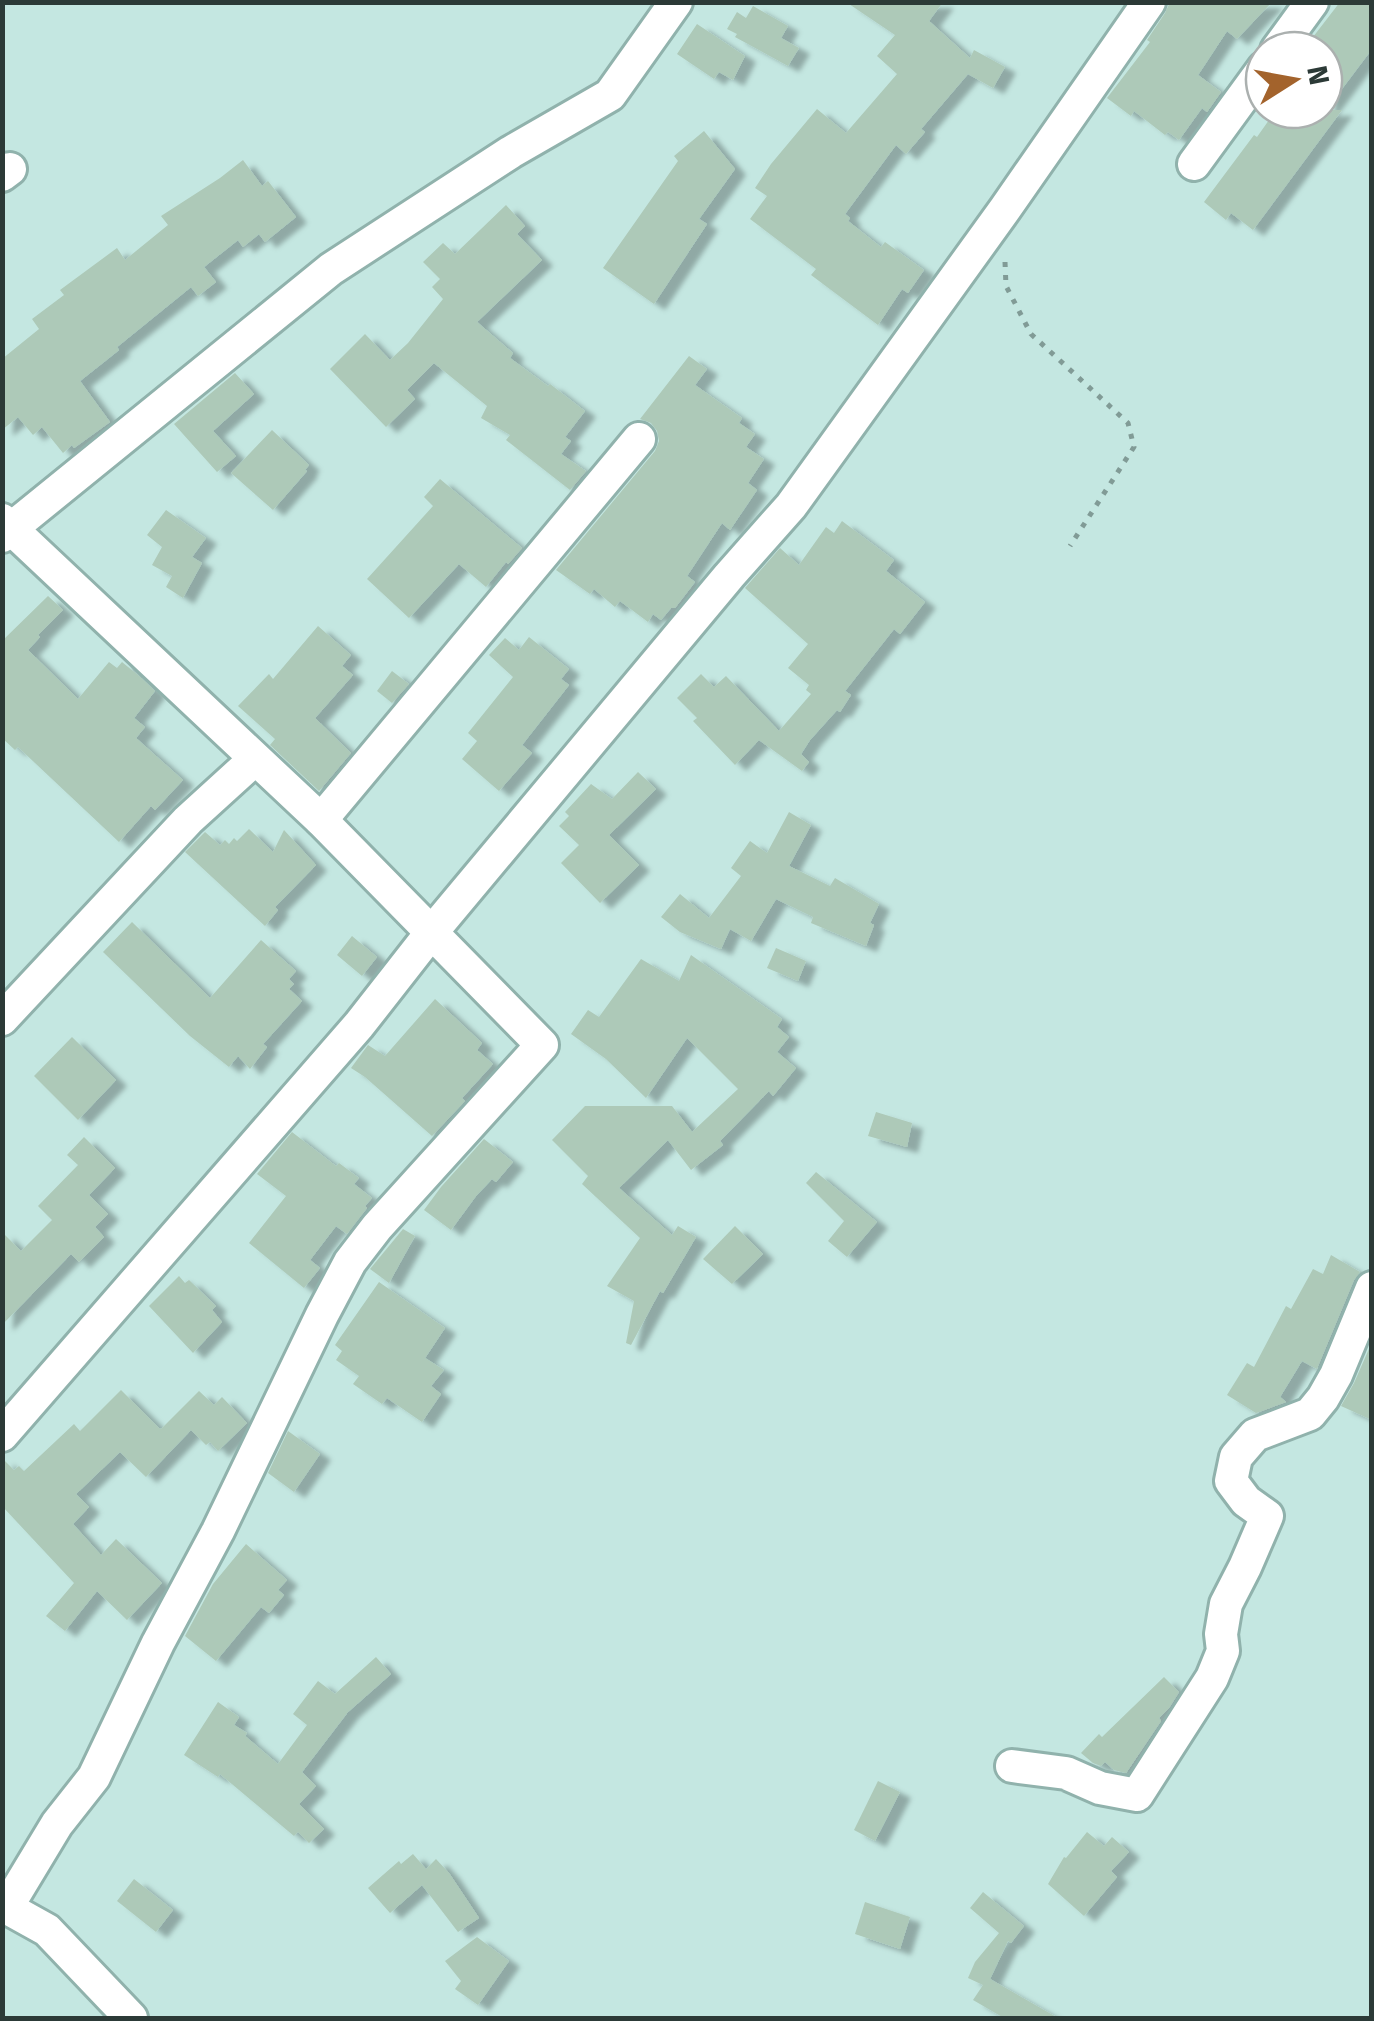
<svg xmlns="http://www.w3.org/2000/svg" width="1374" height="2021" font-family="'Fira Sans',sans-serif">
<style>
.building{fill:#adc9b8;filter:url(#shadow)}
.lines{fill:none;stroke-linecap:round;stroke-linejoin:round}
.street-casing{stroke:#90b2ac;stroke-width:38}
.path{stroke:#819b96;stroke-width:5;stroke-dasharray:5 8;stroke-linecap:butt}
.street{stroke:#fff;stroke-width:32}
</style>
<defs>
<filter id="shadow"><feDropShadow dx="11" dy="6" stdDeviation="2.5" flood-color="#0004"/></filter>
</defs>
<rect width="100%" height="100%" fill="#c4e7e1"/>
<!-- building -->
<g class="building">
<path d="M846,2h97l-14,19 41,37 4,-8 31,17 -12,21 -25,-14 -47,55 4,3 -19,22 -10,-9 -51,69 5,4 -2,3 33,26 4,-5 39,28 -16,23 -6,-4 -24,36 -67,-50 5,-6 -66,-50 17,-23 -12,-8 16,-24 46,-55 29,24 51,-59 -20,-18 18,-21z"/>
<path d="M1170,2h102l-35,37 -10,-8 -29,44 23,17 -14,20 -5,-4 -23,32 -11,-8 -3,3 -31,-24 -3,5 -24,-18 43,-56 -3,-2 18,-27z"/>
<path d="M1340,2h32v47l-46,61h16l-89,120 -22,-17 -5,7 -22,-18 50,-67 3,2 19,-27h48v-60h-21z"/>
<path d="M753,6l35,20 -7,12 18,10 -11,18 -53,-29 2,-3 -10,-5 10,-17 9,6z"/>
<path d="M697,24l48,32 -12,24 -14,-8 -5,7 -37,-25z"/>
<path d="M704,131l31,38 -36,50 8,5 -53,80 -51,-36 75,-107 -4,-5z"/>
<path d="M243,160l19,26 6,-5 28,36 -31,25 -6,-8 -16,13 -5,-7 -34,27 12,15 -18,14 -7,-9 -74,60 2,3 -39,31 30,41 -36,26 -2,-3 -9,8 -21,-26 -9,8 -15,-18 -16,13v-71l37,-30 -7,-10 32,-24 -4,-5 57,-42 8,12 43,-35 -7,-9 59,-38z"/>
<path d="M506,205l19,21 -8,8 25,26 -65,62 36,31 -3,5 38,28 2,-2 35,27 -20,26 6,4 -10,13 25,17 -16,19 -64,-50 4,-5 -29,-17 6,-12 -53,-43 -27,27 8,9 -29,28 -56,-58 35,-35 25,26 18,-17 35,-44 -11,-12 8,-8 -17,-17 20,-19 12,11z"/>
<path d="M689,356l18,13 -12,16 47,33 -3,5 16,11 -9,13 18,12 -16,24 9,7 -27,40 -8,-7 -35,53 8,6 -20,26h-4l-10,12 -8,-6 -5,8 -28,-21 -5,6 -21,-18 -4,5 -34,-24 99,-119 4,-10 -2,-10 -6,-8 -11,-4z"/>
<path d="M235,373l19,21 -41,37 23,25 -19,16 -43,-48z"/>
<path d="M272,430l37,35 -4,5 2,1 -34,39 -42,-37z"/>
<path d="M440,479l82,69 -14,16 -2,-2 -20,25 -27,-23 -50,54 -42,-39 66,-73 -9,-9z"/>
<path d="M166,510l40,28 -14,19 10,6 -19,35 -17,-11 6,-11 -20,-11 10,-18 -15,-12z"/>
<path d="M842,521l52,39 -8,11 39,31 -25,32 -6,-5 -49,62 6,4 -11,17 -3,-2 -27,30 -9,14 8,8 -7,9 -43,-31 -24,25 -42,-44 4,-3 -20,-20 24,-24 13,13 12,-11 53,55 32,-37 -5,-4 3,-5 -21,-17 20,-24 -63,-56 35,-40 19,17 27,-38 8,6z"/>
<path d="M48,596l15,14 -25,25 2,2 -12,13 50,49 31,-37 8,6 5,-6 17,14 16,15 -21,27 11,9 -9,11 47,42 -28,30 -4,-4 -32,36 -101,-95 -3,3 -13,-12v-97z"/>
<path d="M318,626l33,29 -9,11 11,9 -38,43 36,35 -32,38 -49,-46 5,-6 -37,-33 31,-32 4,5z"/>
<path d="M529,637l40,32 -8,10 8,6 -47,60 10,8 -33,38 -37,-32 15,-18 -9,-8 45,-56 -24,-22 16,-17 14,12z"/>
<path d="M392,671l17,13 -17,19 -15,-12z"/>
<path d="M638,772l18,17 -47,46 30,30 -39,38 -39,-40 18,-18 -20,-19 10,-10 -4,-4 26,-28 21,15z"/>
<path d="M789,812l22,13 -22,41 41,20 5,-8 44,26 -9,19 4,2 -8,21 -55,-23 2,-6 -37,-18 -25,42 -21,-12 -9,20 -41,-17 -19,-15 19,-23 29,24 32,-42 -10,-8 19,-27 17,12z"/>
<path d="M249,829l24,23 11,-22 32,35 -41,42 3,3 -13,16 -80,-74 20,-20 15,13 5,-5 4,4 5,-6 3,3z"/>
<path d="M132,922l78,76 51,-58 35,31 -7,8 5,5 -5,5 13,12 -39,43 4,3 -17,22 -12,-13 -9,11 -39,-31 -87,-84z"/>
<path d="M352,936l25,21 -15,19 -25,-21z"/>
<path d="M776,948l30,13 -8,20 -31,-13z"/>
<path d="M691,955l91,64 -5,8 12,10 -12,15 19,16 -23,28 -4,-5 -49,50 3,4 -32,25 -23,-30 -49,48 53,47 6,-9 18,11 -33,56 -3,-2 -29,54 -5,-2 8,-42 -27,-15 33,-48 -58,-54 6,-8 -36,-36 33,-34h87l20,26 46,-43 -51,-51 -41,60 -40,-39 -35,-25 17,-24 11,7 42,-58 38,22z"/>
<path d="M435,999l47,44 -5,7 16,14 -31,34 3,3 -33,35 -67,-59 -14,-9 17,-23 17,11z"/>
<path d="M72,1037l44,43 -38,40 -44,-44z"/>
<path d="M876,1112l36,11 -5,24 -39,-11z"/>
<path d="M292,1132l44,34 3,-3 20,15 -5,6 18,14 -7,8 2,2 -20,26 -11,-8 -26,34 10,8 -16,20 -55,-45 37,-47 -29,-22z"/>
<path d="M84,1137l31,31 -26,27 19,19 -13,13 9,10 -25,25 -8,-8 -69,71v-93l19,19 31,-31 -14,-14 40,-41 -11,-10z"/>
<path d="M484,1139l29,23 -17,20 -4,-3 -16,17 -25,34 -27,-20 17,-23z"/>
<path d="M816,1172l61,50 -30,35 -19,-16 16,-20 -38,-38z"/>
<path d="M735,1226l28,28 -31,30 -29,-25z"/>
<path d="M403,1229l12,7 -26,47 -19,-14z"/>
<path d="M1331,1255l29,17 -6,8 -36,86 -1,3 -15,-8 -22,36 6,5 -30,11 -29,-18 20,-32 7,4 32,-61 5,3 22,-40 10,5z"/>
<path d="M179,1276l6,7 4,-3 27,26 -4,4 10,12 -29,31 -44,-47z"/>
<path d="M379,1282l66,46 -20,30 19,12 -13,16 10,8 -19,28 -35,-24 -5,6 -29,-20 6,-8 -23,-16 6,-9 -7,-6z"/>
<path d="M1372,1342v78l-31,-14 13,-23z"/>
<path d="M121,1390l38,38 2,1 38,-38 15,14 8,-8 25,26 -29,28 -8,-9 -4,3 -15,-15 -45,47 -26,-25 -44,42 13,13 -16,17 28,31 15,-16 46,44 -35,37 -30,-29 -32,40 -19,-15 28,-33 -72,-77v-48l12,12 5,-4 5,5 50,-47 6,7z"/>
<path d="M288,1431l32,23 -26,38 -26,-19z"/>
<path d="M246,1544l41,36 -9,10 6,5 -15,18 -8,-6 -45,54 -31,-25 28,-52z"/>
<path d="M376,1657l15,17 -43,38 -46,60 14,14 -17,18 25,25 -15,14 -11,-11 -4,4 -74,-62 -2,3 -34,-22 34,-53 21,15 -5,8 13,8 -2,3 33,28 29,-39 -14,-11 25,-33 17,13z"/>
<path d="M1164,1677l15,15 -10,16 -10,10 2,3 -35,52 -12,-3 -9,-8 -4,4 -8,-3 -12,-10 18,-19 3,3z"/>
<path d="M878,1781l22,11 -25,49 -21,-11z"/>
<path d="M1087,1832l17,14 8,-9 17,15 -18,19 6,6 -33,39 -36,-32 16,-27 2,1z"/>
<path d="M413,1854l13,15 10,-10 13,14 30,45 -21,14 -36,-47 -32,28 -22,-25 31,-27 2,3z"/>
<path d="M134,1879l39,31 -17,22 -39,-31z"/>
<path d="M983,1892l41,34 -13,17 -3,-2 -18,38 68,39h-54l-31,-18 10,-15 -15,-7 7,-16 24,-29 -29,-25z"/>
<path d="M865,1902l45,15 -10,32 -45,-15z"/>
<path d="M477,1937l32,24 -31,44 -23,-16 6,-8 -16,-20z"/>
</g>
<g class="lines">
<defs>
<g id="street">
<path d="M1277,50l35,-48"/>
<path d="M1194,164l70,-96"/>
<path d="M2,175l8,-6"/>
<path d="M2,520l319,300 221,225 -165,182 -27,35 -28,53 -104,216 -60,112 -64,134 -37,47 -50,83"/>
<path d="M2,536l329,-267 180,-117 99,-57 66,-93"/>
<path d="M321,820l318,-381"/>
<path d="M2,1019l186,-199 67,-61"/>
<path d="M2,1435l357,-410 72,-92 298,-357 62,-70 214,-297 144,-207"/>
<path d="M1012,1766l54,7 34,15 37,7 75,-117 11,-27 -2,-17 5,-30 19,-37 22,-51 -21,-15 -15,-20 5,-24 19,-22 55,-21 13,-16 13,-23 36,-87"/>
<path d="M2,1905l45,25 84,88"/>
</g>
</defs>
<!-- street casing -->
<use href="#street" class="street-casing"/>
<!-- path -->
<path class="path" d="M1005,262l1,24 25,48 97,89 6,24 -64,99"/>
<!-- street -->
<use href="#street" class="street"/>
</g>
<!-- border -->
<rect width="1374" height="2021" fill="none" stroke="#2c3a37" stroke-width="10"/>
<!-- north arrow -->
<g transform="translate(1294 80) rotate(79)"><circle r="48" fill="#ffffff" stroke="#abb0af" stroke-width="2.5"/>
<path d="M0-8L18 38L0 25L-18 38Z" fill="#a3632c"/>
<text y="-15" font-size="28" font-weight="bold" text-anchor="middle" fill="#2c3a37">N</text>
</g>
</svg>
